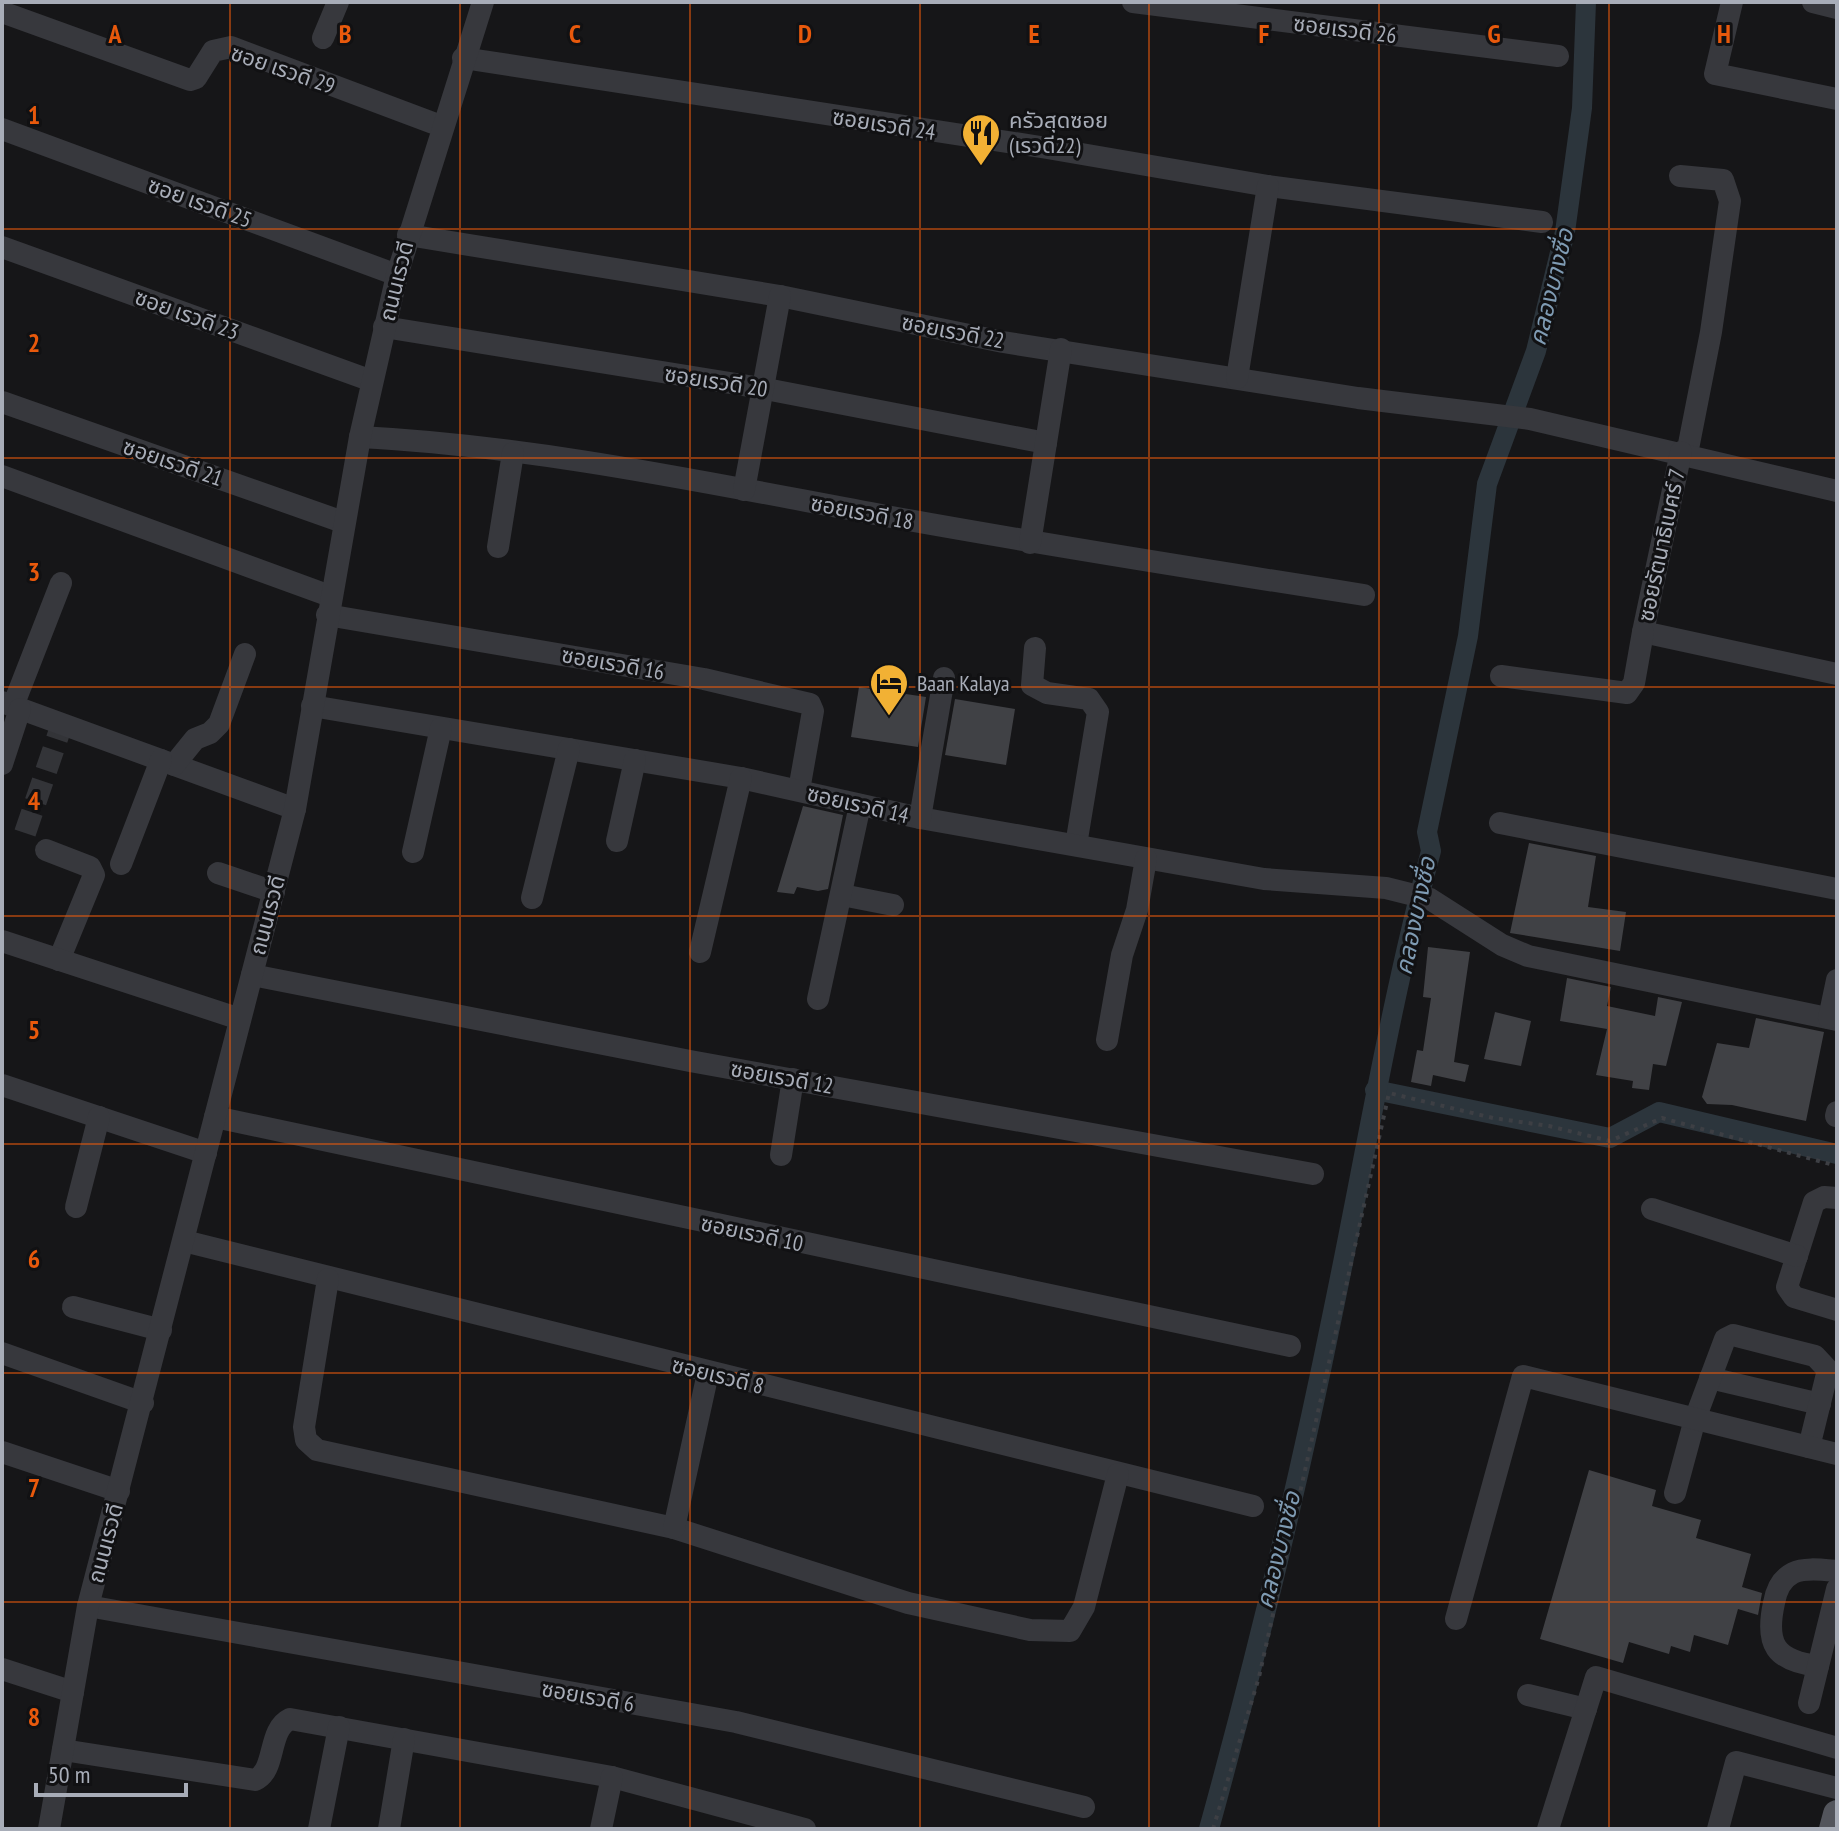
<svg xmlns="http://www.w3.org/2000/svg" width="1839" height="1831" font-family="'PT Sans Narrow','Noto Sans Thai',sans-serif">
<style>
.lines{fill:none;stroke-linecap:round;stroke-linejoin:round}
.canal{stroke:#2c353c;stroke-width:20}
.building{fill:#404145}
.minor-tunnel{stroke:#333438;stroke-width:22;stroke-dasharray:22 11;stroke-linecap:butt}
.path{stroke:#3d3f44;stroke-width:4;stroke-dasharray:4 6;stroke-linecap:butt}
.minor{stroke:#37383d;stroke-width:22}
.major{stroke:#53555c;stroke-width:28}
.grid{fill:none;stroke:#e8590c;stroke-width:2;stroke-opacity:0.55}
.labels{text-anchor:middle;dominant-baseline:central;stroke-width:6;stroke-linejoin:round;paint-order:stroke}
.street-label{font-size:22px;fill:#a8adb8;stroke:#111113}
.poi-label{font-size:22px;fill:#a8adb8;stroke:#111113;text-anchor:start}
.water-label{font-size:24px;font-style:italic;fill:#7f9bb3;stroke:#111113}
.grid-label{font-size:26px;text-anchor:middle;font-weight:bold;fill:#e8590c;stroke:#111113;stroke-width:6;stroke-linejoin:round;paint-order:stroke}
</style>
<rect width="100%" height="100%" fill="#161618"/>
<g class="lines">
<!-- canal -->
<g class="canal">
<path d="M1375,1090l235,48 49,-26 178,42"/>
<path d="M1209,1829c47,-171 89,-344 124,-517 32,-154 57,-309 98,-461l-4,-19 41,-196 19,-152 49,-133 29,-119 17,-124 4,-106"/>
</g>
</g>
<!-- building -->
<g class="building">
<path d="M859,687l67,10 -8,50 -67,-10z"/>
<path d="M955,699l60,10 -9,56 -61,-10z"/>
<path d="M803,806l40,9 -15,74 -10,2 -21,-4 -3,7 -17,-2z"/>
<path d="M1529,843l67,13 -8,51 38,5 -6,39 -110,-18z"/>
<path d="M1428,947l42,5 -16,110 15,3 -4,17 -32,-7 -2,11 -20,-4 6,-32 6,1 8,-53 -8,-1z"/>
<path d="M1567,978l44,9 -4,19 48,10 3,-19 24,5 -16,64 -13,-2 -4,26 -17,-2 1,-7 -37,-6 11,-46 -47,-8z"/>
<path d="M1495,1012l36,9 -10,45 -37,-7z"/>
<path d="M1756,1018l68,14 -18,89 -74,-16 -25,-1 -5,-7 15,-54 32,5z"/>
<path d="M1589,1470l67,20 -4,16 49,14 -5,18 55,16 -9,33 20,6 -4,22 -20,-6 -10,36 -34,-10 -4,17 -19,-6 -2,8 -40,-12 -6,21 -83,-24z"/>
</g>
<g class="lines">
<!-- minor-tunnel -->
<path class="minor-tunnel" d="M25,833l37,-109"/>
<!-- path -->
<path class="path" d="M1213,1829l46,-152 130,-584 104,25 56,8 61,15 52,-23 175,48"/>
<!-- minor -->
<g class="minor">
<path d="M1133,2l425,54"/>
<path d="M1732,2l-17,72 122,25"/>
<path d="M1813,2l24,6"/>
<path d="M2,12l188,68 6,-2 17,-27 18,-4 210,79"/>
<path d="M323,38l15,-36"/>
<path d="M463,58l584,90 221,38 274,36"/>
<path d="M2,129l395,146"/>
<path d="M1680,176l43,4 7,21 -19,131 -24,122"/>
<path d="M408,235l372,61 223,46 355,56 172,21 307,72"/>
<path d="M2,247l370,134"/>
<path d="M384,327l377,61 285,55"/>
<path d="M1237,378l31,-192"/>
<path d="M2,402l341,120"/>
<path d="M360,437c176,9 353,47 526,79 159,29 318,54 478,79"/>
<path d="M1681,452l-38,180 194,42"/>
<path d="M2,476l328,120"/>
<path d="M744,490l36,-194"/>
<path d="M1030,543l31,-194"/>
<path d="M498,547l15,-94"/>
<path d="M327,615l377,64 106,25 3,7 -14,79"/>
<path d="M1035,648l-3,37 15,8 42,6 9,13 -22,133"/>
<path d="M1501,676l126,17 7,-10 9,-51"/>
<path d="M2,702l293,107"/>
<path d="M13,706l48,-123"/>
<path d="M312,706l429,72 179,40 344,61 122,9 44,11 72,46 26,11 309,64"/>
<path d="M2,764l18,-55"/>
<path d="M174,765l21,-26 15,-6 9,-9 26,-70"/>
<path d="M920,818l24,-140"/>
<path d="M1500,823l337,66"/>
<path d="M617,841l18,-81"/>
<path d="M46,850l44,17 4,8 -35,85"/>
<path d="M413,852l28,-124"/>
<path d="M121,864l40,-104"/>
<path d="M218,873l56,19"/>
<path d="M842,895l51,10"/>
<path d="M532,898l37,-149"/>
<path d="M2,941l238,78"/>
<path d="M700,952l41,-174"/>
<path d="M252,975l438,86 623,113"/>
<path d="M818,999l42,-194"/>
<path d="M1829,1018l8,-38"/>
<path d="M1107,1040l15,-85 15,-45 9,-51"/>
<path d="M2,1085l204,68"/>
<path d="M1836,1116l1,-4"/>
<path d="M215,1117l1075,229"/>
<path d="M781,1155l12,-76"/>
<path d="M1837,1198l-13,-1 -10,5 -27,85 7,10 43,13"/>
<path d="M76,1207l23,-90"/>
<path d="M1652,1209l145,47"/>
<path d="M184,1241l1069,265"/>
<path d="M328,1279l-24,148 2,13 11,10 357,78 234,75 122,27 40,1 14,-24 34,-133"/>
<path d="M73,1307l88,23"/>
<path d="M2,1353l141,50"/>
<path d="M1710,1378l110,26"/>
<path d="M2,1452l117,39"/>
<path d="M1675,1493l20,-74 30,-80 8,-4 82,21 13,14 -19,77"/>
<path d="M674,1528l34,-155"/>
<path d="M88,1606l648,116 348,85"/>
<path d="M1456,1619l67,-243 314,78"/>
<path d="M1818,1666c-43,-5 -53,-22 -44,-63 2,-12 7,-24 19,-30 12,-6 31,-3 44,-2"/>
<path d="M2,1669l71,23"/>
<path d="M1528,1695l58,14"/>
<path d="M1809,1703l28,-114"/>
<path d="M63,1750l192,30c22,-10 12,-50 35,-61l322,58 193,52"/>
<path d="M49,1829l39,-223 207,-797 65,-372 37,-162 86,-273"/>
<path d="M319,1829l20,-102"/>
<path d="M389,1829l15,-90"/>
<path d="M601,1829l11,-52"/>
<path d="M1548,1829l48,-152 241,71"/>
<path d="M1718,1829l18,-67 101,26"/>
</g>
<!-- major -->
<path class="major" d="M1833,1829l4,-15"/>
</g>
<!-- grid -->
<path class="grid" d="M230,2v1827M460,2v1827M690,2v1827M920,2v1827M1149,2v1827M1379,2v1827M1609,2v1827M2,229h1835M2,458h1835M2,687h1835M2,916h1835M2,1144h1835M2,1373h1835M2,1602h1835"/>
<!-- icons -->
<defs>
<symbol id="restaurant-pin" viewBox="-11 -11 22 30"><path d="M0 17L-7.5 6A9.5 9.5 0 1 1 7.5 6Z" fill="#f2b134" stroke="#111113"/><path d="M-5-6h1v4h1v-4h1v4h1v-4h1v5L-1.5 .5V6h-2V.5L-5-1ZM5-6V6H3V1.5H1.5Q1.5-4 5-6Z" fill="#111"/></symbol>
<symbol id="hotel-pin" viewBox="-11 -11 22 30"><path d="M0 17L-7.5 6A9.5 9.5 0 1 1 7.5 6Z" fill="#f2b134" stroke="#111113"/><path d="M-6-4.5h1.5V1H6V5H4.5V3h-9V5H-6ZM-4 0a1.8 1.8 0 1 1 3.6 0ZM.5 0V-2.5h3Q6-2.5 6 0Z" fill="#111"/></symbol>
</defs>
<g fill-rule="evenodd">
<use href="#restaurant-pin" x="959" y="111" width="44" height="60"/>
<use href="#hotel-pin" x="867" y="661" width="44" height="60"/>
</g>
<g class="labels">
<!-- street labels -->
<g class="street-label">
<text transform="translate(1345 29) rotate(7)">ซอยเรวดี 26</text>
<text transform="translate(283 69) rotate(19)">ซอย เรวดี 29</text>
<text transform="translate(884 124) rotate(9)">ซอยเรวดี 24</text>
<text transform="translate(200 202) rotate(20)">ซอย เรวดี 25</text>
<text transform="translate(396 281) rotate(-76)">ถนนเรวดี</text>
<text transform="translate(187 314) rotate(20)">ซอย เรวดี 23</text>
<text transform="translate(953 331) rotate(11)">ซอยเรวดี 22</text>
<text transform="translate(716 381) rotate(9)">ซอยเรวดี 20</text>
<text transform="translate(173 462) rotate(19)">ซอยเรวดี 21</text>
<text transform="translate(862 512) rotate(11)">ซอยเรวดี 18</text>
<text transform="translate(1661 545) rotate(-78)">ซอยรัตนาธิเบศร์ 7</text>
<text transform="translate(613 663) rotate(10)">ซอยเรวดี 16</text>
<text transform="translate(858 804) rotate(13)">ซอยเรวดี 14</text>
<text transform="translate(267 915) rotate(-75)">ถนนเรวดี</text>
<text transform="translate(782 1077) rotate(10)">ซอยเรวดี 12</text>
<text transform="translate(752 1233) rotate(12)">ซอยเรวดี 10</text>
<text transform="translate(718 1375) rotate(14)">ซอยเรวดี 8</text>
<text transform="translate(105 1543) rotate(-75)">ถนนเรวดี</text>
<text transform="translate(588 1696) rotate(10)">ซอยเรวดี 6</text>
</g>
<!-- poi labels -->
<g class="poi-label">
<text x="1009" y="120">ครัวสุดซอย<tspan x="1009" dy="25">(เรวดี22)</tspan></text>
<text x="917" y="683">Baan Kalaya</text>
</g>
<!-- water labels -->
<g class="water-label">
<text transform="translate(1551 287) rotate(-76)">คลองบางซื่อ</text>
<text transform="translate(1415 916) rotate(-78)">คลองบางซื่อ</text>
<text transform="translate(1278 1550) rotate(-76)">คลองบางซื่อ</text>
</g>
</g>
<g class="grid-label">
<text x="115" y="43">A</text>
<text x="345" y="43">B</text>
<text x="575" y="43">C</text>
<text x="805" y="43">D</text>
<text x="1034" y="43">E</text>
<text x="1264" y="43">F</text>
<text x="1494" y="43">G</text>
<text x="1724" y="43">H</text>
<text x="34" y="124">1</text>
<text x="34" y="352">2</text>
<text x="34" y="581">3</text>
<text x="34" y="810">4</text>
<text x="34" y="1039">5</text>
<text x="34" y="1268">6</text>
<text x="34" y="1497">7</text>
<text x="34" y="1726">8</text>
</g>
<!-- border -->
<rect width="1839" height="1831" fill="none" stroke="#a8adb8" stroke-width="8"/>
<!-- scale -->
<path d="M36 1783v12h150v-12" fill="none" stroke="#a8adb8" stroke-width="4"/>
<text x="48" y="1783" font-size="24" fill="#a8adb8" stroke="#111113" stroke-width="6" paint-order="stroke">50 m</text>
</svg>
